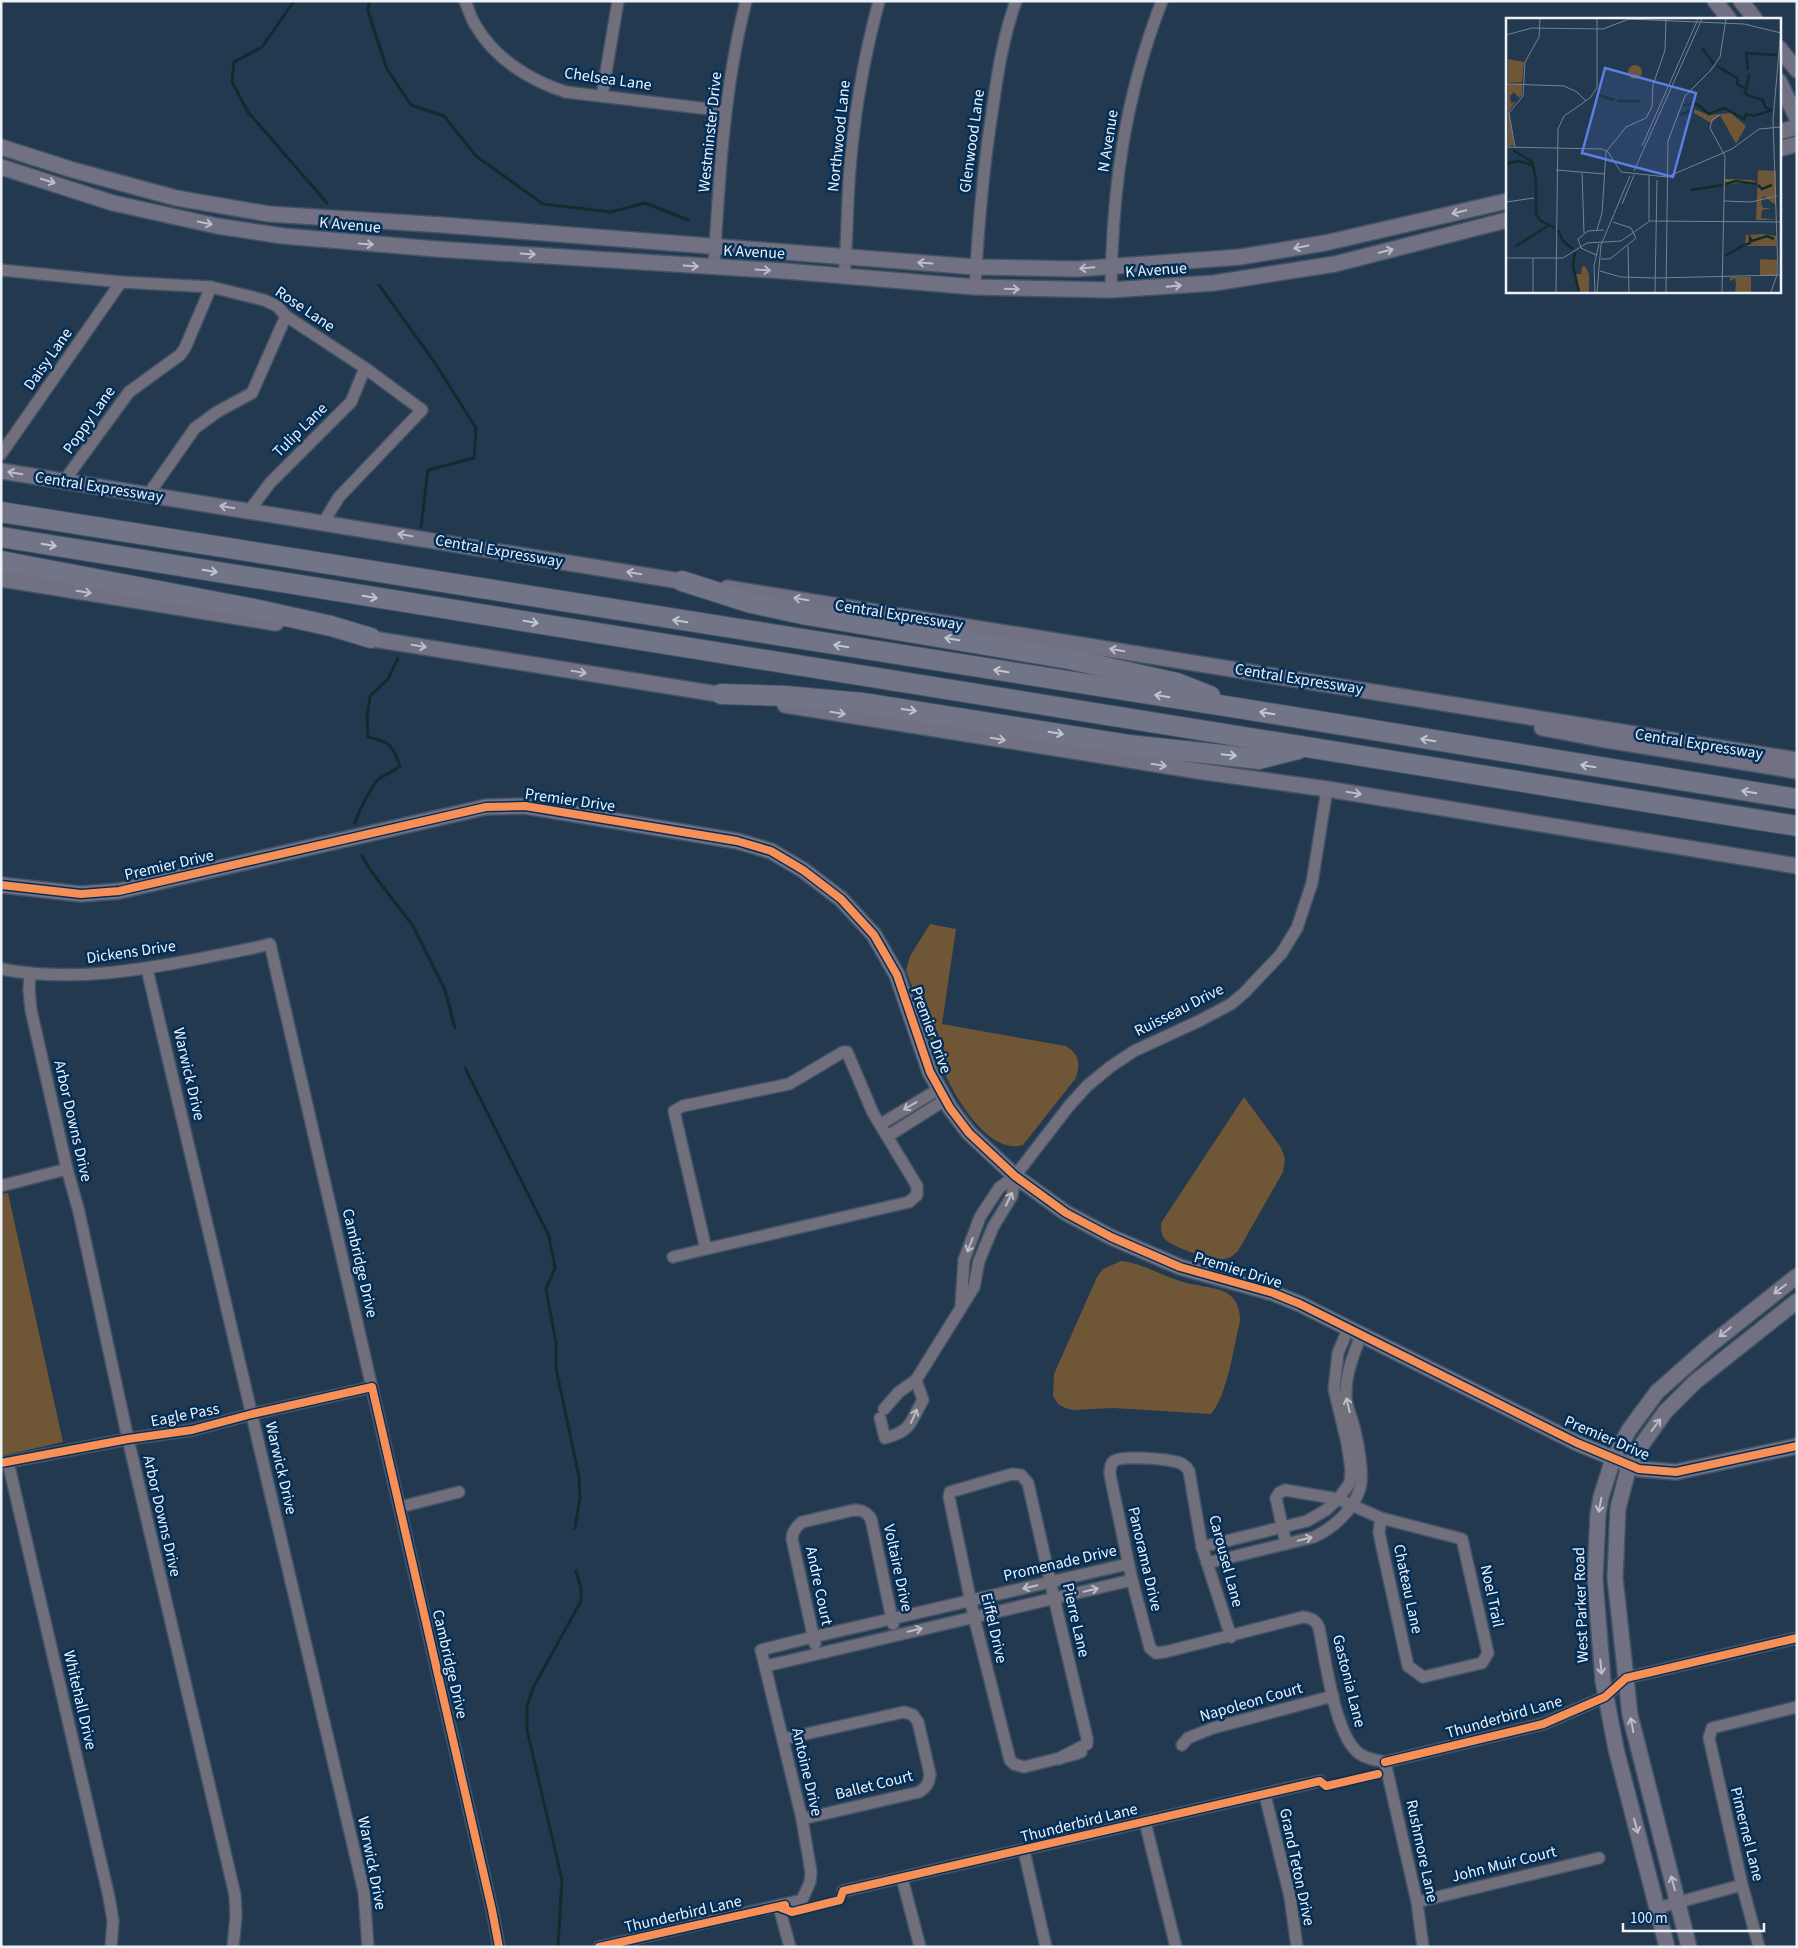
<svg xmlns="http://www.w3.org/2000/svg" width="1798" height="1948" font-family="'Source Sans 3',sans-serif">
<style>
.green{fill:#6f5636}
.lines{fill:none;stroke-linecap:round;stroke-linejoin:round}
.stream{stroke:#112c2d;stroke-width:3}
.street-casing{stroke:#425364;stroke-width:14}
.secondary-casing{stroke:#425364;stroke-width:18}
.highway-casing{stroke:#425364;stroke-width:22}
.street{stroke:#726f7d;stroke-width:11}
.secondary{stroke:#727083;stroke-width:15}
.highway{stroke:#727487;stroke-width:20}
.cycleway-casing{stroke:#032e57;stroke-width:11}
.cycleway{stroke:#f78f57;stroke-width:8}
.oneway{stroke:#bcbeca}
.oneway2{stroke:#c2c6d1}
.oneway3{stroke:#bcbec7}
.labels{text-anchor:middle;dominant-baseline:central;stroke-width:5;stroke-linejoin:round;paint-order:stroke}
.street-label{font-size:16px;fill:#edf2f9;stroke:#032e57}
.inset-river{fill:none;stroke:#112c2d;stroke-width:2.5}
.inset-road{fill:none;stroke:#738394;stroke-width:1}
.view{fill:#5b7fe2;fill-opacity:0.15;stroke:#5b7fe2;stroke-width:2.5}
.inset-edge{fill:none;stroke:#edf2f9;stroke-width:2.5}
</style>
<rect width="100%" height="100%" fill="#223950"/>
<!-- green -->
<g class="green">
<path d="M930,924l26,5 -14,95 124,22c14,9 14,18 10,32l-53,67c-37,11 -72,-55 -84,-84 -7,-15 -11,-31 -16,-47 -6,-15 -12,-29 -17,-44l4,-14z"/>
<path d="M1244,1097l36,49 5,12 -2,14 -45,79c-4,4 -8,7 -14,8 -10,2 -54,-12 -60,-21 -3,-4 -3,-10 -3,-15z"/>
<path d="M8,1193l55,249 -62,14v-262z"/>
<path d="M1121,1261c21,2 39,14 59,20 14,5 32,5 45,11 12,6 15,17 15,29 -6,25 -13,75 -29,93l-98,-6 -40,2 -8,-2 -7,-4 -5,-8 1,-22 43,-97 6,-8z"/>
</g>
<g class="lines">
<!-- stream -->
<g class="stream">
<path d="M294,1l-32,46 -28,15 -2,20 16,30 79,91"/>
<path d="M369,1l-1,10 19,58 24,36 33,11 32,40 67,48 68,8 34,-9 43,17"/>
<path d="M379,285l54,75 43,68 -2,30 -46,12 -7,57"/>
<path d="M355,823c3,-10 17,-39 25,-45 7,-4 14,-7 20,-12 -8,-21 -9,-24 -32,-29l-1,-20 3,-21 18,-17 10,-21"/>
<path d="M362,856l9,15 42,55 32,64 10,38"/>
<path d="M465,1068l84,168 6,32 -9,21 10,54v25l23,109 1,20 -5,31"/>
<path d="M558,1945l4,-65 -35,-150v-23l6,-19 48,-87v-13l-5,-17"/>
</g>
<defs>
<g id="street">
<path d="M465,1c4,9 6,18 11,25 19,33 55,55 90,66l160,19"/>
<path d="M602,96l16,-95"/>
<path d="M714,267c5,-88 10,-180 32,-266"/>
<path d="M1,270l120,12 90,5 53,13 13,6 9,10 79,52 57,42 -83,87 -16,26"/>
<path d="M844,277c3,-32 3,-63 5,-95 4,-61 14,-122 30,-181"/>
<path d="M975,287c3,-58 8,-116 17,-174 5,-37 11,-76 24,-112"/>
<path d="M1111,290c1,-101 14,-194 51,-289"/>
<path d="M1,454l120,-172"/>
<path d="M64,481l65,-89 51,-37 5,-7 26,-61"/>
<path d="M148,495l47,-67 22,-16 35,-19 34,-77"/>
<path d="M249,511l21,-28 81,-81 14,-34"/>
<path d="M1,969c68,13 135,2 202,-11 22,-5 45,-8 67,-14l222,966 7,37"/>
<path d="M147,969l217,923 4,55"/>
<path d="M30,975l-1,15 2,20 36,159 12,43 49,227 107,456 1,21 -3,31"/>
<path d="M881,1124l58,-35"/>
<path d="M888,1136l57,-36"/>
<path d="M1,1186l66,-17"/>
<path d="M673,1257l33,-8 203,-47 8,-7v-9l-44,-73 -26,-61h-4l-54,32 -106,22 -9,5 32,138"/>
<path d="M961,1306l3,-46 16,-43 19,-29 16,-12 54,-70 18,-20 23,-19 24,-16 65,-30 32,-17 13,-11 37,-39 16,-26 15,-45 15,-94"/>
<path d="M884,1409l15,-17 17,-12 58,-93 5,-26 14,-34 19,-31 3,-20"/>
<path d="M880,1418l5,20c27,-7 25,-16 38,-38l-7,-20"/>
<path d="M8,1462l101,435 4,24 -2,26"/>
<path d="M2,1463l126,-24 64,-9 60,-16 120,-27"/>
<path d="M400,1507l59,-15"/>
<path d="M1286,1544l-10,-46 3,-5 6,-3 53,9 43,19 81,21 26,114 -6,10 -59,14 -15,-11 -26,-119 -3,-15 2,-14"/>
<path d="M1202,1547l105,-26 19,-11 12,-11 12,-16 1,-14 -4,-26 -13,-54 4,-36 10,-24"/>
<path d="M1207,1563l107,-26c19,-9 40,-27 46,-49 4,-14 -2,-46 -6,-61 -2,-9 -7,-19 -8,-29 -1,-23 7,-42 15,-63"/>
<path d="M1231,1637l-29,-90 -13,-76c-3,-5 -7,-8 -12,-9 -11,-3 -55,-7 -63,-1 -4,3 -4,9 -4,14l22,105 18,68 6,5 9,-1 138,-35c8,1 13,3 16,11 6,29 16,110 41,126 7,5 16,6 25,8l158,-38 62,-27 21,-19 171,-40"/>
<path d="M815,1644l-23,-105c0,-7 4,-12 10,-17l52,-12c8,0 13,2 17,9l22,105"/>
<path d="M766,1666l366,-86"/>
<path d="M783,1739l121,-27 9,3 5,7 12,52c-1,9 -3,13 -11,18l-117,27"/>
<path d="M1182,1745l6,-7 25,-10 120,-32"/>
<path d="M1058,1759l29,-15v-6l-33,-140 -26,-115 -7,-8 -9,-1 -62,18 -1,5 25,120 36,143 4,4 10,3 52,-13 5,-2 -23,7"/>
<path d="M1385,1762l32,140 6,45"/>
<path d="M1265,1795l25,102 7,50"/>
<path d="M1145,1822l31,125"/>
<path d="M1024,1851l22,96"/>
<path d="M902,1878l18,69"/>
<path d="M843,1891l477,-110"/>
<path d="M1417,1902l182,-44"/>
<path d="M779,1907l11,40"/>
<path d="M1657,1908l85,-23"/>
<path d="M599,1947l203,-47 8,-18 1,-10 -9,-53 -41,-169 52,-13 315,-73"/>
<path d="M1759,1947l-17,-62 -33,-147 3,-10 85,-21"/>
</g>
<g id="secondary">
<path d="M1715,1l14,18"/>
<path d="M1741,1l14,18"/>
<path d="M1779,48l18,22"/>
<path d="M1779,81l18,37"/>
<path d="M1779,132l18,-5"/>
<path d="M1,147l72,23 103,28 93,16 174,11 533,42 101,2 163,-12 85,-14 182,-42"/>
<path d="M1779,149l18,-5"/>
<path d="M1,167l112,36 104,23 66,10 153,13 349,22 190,16 136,3 103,-7 121,-19 172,-44"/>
<path d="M1,471l691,112"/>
<path d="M1,579l275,44"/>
<path d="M727,588l1070,172"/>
<path d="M361,637l369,59"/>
<path d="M785,705l413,66 129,18 470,77"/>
<path d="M1542,728l58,11 197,32"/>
<path d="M1,885l80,9 38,-3 367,-84 39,-1 212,35 34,10 32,19 38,29 33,36 23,40 33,97 20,36 19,25 46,43 51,37 45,24 69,30 93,26 27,11 277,139 62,26 37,3 121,-26"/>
<path d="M1667,1947l-51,-198 -13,-68 -8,-102 3,-65 3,-17 12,-38 16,-29 28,-38 52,-46 88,-70"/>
<path d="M1689,1947l-59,-232 -15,-137 3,-70 11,-42 9,-16 27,-38 30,-30 102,-81"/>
</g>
<g id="highway">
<path d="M1,512l1243,197 553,90"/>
<path d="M1,537l1796,289"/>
<path d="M1,561l248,47 82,18 40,12"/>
<path d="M682,581l69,22 56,12 262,44 108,24 33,13"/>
<path d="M721,694l64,2 78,7 266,42 130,14 39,-10"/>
</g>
</defs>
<!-- street casing -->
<use href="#street" class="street-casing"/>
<!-- secondary casing -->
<use href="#secondary" class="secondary-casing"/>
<!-- highway casing -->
<use href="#highway" class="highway-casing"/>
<!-- street -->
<use href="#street" class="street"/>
<!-- secondary -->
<use href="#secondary" class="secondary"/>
<!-- highway -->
<use href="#highway" class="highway"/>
<defs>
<g id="cycleway">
<path d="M1,885l80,9 38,-3 367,-84 39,-1 212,35 34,10 32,19 38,29 33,36 23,40 33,97 20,36 19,25 46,43 51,37 45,24 69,30 93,26 27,11 277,139 62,26 37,3 121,-26"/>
<path d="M1,1463l127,-24 64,-9 60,-16 120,-27 120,523 7,37"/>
<path d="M1385,1762l158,-38 62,-27 21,-19 171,-40"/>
<path d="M779,1907l13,5 48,-12 3,-9 477,-110 6,5 52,-12"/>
<path d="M599,1947l186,-42"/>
</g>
</defs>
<!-- cycleway casing -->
<use href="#cycleway" class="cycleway-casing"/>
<!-- cycleway -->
<use href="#cycleway" class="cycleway"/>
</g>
<!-- one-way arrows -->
<defs><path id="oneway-shaft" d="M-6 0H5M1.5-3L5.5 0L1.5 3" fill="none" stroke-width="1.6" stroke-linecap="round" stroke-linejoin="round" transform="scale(1.25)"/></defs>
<g class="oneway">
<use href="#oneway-shaft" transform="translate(48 181) rotate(17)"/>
<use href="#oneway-shaft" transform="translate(1459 212) rotate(167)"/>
<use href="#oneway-shaft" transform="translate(205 223) rotate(12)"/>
<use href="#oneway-shaft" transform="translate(366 244) rotate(4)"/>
<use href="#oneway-shaft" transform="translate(1301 247) rotate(169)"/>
<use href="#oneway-shaft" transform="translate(1386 251) rotate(-14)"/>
<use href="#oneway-shaft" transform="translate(528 254) rotate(4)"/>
<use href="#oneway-shaft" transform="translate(925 263) rotate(-176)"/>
<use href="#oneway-shaft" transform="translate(691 266) rotate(4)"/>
<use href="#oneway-shaft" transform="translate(1087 268) rotate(175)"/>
<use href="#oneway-shaft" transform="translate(763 270) rotate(3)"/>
<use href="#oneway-shaft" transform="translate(1174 286) rotate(-5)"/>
<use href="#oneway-shaft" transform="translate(1012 289) rotate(2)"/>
<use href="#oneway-shaft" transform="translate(15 473) rotate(-171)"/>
<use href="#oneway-shaft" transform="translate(227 507) rotate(-171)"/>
<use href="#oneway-shaft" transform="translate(405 535) rotate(-171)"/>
<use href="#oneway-shaft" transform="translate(634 573) rotate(-171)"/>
<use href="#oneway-shaft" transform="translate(84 592) rotate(9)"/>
<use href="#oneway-shaft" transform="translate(801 599) rotate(-171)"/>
<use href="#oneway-shaft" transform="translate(419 646) rotate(9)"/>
<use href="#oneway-shaft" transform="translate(1117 650) rotate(-171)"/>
<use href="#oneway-shaft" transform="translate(579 672) rotate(9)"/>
<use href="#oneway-shaft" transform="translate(838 713) rotate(9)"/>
<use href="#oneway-shaft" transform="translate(998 739) rotate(9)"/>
<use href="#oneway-shaft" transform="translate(1159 765) rotate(9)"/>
<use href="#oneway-shaft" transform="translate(1354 793) rotate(9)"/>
<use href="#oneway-shaft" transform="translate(1780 1289) rotate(143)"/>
<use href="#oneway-shaft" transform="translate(1725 1332) rotate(141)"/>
<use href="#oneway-shaft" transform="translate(1656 1425) rotate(-53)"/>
<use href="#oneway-shaft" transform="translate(1600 1505) rotate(101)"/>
<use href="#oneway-shaft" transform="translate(1601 1667) rotate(84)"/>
<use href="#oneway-shaft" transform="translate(1632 1725) rotate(-101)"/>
<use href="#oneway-shaft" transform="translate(1636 1826) rotate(75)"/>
<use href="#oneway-shaft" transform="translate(1673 1883) rotate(-105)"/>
</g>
<g class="oneway2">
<use href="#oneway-shaft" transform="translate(49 545) rotate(9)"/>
<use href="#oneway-shaft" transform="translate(210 571) rotate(9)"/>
<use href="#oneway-shaft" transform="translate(370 597) rotate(9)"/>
<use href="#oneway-shaft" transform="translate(680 621) rotate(-171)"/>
<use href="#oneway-shaft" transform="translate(531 622) rotate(9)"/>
<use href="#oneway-shaft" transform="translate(952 639) rotate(-171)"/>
<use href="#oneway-shaft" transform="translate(841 646) rotate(-171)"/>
<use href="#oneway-shaft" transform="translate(1001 671) rotate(-171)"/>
<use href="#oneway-shaft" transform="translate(1162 696) rotate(-171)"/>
<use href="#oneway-shaft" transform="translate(909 710) rotate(8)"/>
<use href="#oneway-shaft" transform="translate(1267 713) rotate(-170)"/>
<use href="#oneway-shaft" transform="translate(1056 733) rotate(9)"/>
<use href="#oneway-shaft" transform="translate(1428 740) rotate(-171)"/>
<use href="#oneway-shaft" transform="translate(1229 755) rotate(6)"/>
<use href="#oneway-shaft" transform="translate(1588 766) rotate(-171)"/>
<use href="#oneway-shaft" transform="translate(1749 792) rotate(-171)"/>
</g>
<g class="oneway3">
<use href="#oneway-shaft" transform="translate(910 1106) rotate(149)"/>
<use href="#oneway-shaft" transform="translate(1009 1199) rotate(-65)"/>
<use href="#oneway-shaft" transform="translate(970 1245) rotate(111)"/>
<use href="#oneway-shaft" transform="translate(1348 1405) rotate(-103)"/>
<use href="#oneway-shaft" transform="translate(914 1416) rotate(-66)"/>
<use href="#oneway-shaft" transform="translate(1305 1539) rotate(-14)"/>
<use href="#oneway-shaft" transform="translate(1030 1587) rotate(167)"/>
<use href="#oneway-shaft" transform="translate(1091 1590) rotate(-13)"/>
<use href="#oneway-shaft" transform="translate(915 1630) rotate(-13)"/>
</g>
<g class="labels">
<!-- street labels -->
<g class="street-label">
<text transform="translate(608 79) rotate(8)">Chelsea Lane</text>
<text transform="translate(710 132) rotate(-84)">Westminster Drive</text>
<text transform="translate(839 136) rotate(-84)">Northwood Lane</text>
<text transform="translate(972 141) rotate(-82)">Glenwood Lane</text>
<text transform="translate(1108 141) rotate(-81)">N Avenue</text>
<text transform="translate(350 225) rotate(5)">K Avenue</text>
<text transform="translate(754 252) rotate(3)">K Avenue</text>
<text transform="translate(1156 270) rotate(-4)">K Avenue</text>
<text transform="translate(305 309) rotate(34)">Rose Lane</text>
<text transform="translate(48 359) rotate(-55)">Daisy Lane</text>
<text transform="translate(89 420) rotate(-55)">Poppy Lane</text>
<text transform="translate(300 430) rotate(-45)">Tulip Lane</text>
<text transform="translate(99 487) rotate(9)">Central Expressway</text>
<text transform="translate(499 551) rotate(10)">Central Expressway</text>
<text transform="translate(899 615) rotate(9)">Central Expressway</text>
<text transform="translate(1299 679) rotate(9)">Central Expressway</text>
<text transform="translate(1699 744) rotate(9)">Central Expressway</text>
<text transform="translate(570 800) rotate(8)">Premier Drive</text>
<text transform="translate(169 865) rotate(-13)">Premier Drive</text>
<text transform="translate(131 952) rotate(-8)">Dickens Drive</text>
<text transform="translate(1179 1010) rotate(-27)">Ruisseau Drive</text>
<text transform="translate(931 1030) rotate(70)">Premier Drive</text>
<text transform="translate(189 1074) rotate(77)">Warwick Drive</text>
<text transform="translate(73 1121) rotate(77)">Arbor Downs Drive</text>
<text transform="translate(360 1263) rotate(77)">Cambridge Drive</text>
<text transform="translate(1238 1270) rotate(17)">Premier Drive</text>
<text transform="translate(185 1415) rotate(-11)">Eagle Pass</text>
<text transform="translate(1607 1438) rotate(23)">Premier Drive</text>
<text transform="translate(281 1468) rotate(77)">Warwick Drive</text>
<text transform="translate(162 1516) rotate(77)">Arbor Downs Drive</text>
<text transform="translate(1145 1559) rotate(77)">Panorama Drive</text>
<text transform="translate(1226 1561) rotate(75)">Carousel Lane</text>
<text transform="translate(1060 1563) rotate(-13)">Promenade Drive</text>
<text transform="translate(898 1568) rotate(78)">Voltaire Drive</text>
<text transform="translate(819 1586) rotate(78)">Andre Court</text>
<text transform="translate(1408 1589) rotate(78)">Chateau Lane</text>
<text transform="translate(1492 1596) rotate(78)">Noel Trail</text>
<text transform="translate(1581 1605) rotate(-92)">West Parker Road</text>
<text transform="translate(1076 1620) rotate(77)">Pierre Lane</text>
<text transform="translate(994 1628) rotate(77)">Eiffel Drive</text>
<text transform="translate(450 1664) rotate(77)">Cambridge Drive</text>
<text transform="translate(1349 1681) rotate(76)">Gastonia Lane</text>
<text transform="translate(80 1700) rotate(77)">Whitehall Drive</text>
<text transform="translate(1251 1702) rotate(-16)">Napoleon Court</text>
<text transform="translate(1504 1717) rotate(-16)">Thunderbird Lane</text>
<text transform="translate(807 1772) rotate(77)">Antoine Drive</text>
<text transform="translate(874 1785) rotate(-14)">Ballet Court</text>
<text transform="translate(1079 1823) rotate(-14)">Thunderbird Lane</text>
<text transform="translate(1747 1834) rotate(76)">Pimernel Lane</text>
<text transform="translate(1422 1851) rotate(78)">Rushmore Lane</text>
<text transform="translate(372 1863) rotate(79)">Warwick Drive</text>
<text transform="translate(1504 1864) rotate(-14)">John Muir Court</text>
<text transform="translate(1297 1867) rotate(78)">Grand Teton Drive</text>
<text transform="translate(683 1914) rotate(-13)">Thunderbird Lane</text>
</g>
</g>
<!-- overview -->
<g transform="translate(1506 18)">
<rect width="275" height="275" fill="#223950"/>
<path d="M2,41l16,3 -2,20 -14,1zM122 54a7 7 0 1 1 14 0a7 7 0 1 1-14 0ZM16,65v12l-3,3 -5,-6 -4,4 1,7 5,-2 -7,10 5,34 -6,1v-62zM188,91l15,6 22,-2 15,13 -10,18 -16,-29 -9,8 -17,-10zM252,152l18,1v34l-13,-9 -2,6 2,6h9l-10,2 -1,8 15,2h-20zM257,216l13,2v10h-31l1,-11zM254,241l17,1v16h-17zM79,248l4,8v18h-11l-2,-18h5l1,-7zM224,259h21v15h-21h5l1,-8 -1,-6 -5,3z" fill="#6f5636"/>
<path d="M219,161l24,1 8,2 -32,2z" fill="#7e5e34"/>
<path class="inset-river" d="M196,30l12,16M211,48l20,12v6l9,5 -1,5 18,6 2,7 6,3M242,52l-2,-17 31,2M240,72l3,-15M92,77l17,5M111,83h23M177,87l14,-1 12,10 15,-6 20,11 2,-5 8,2 18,-6M174,97l12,-5 1,-3M7,132l19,12 4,18v34l5,7 14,7M0,148l3,-3 10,-2 13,4M219,166l11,-3 21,3M252,167l4,4 10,-4M185,172l32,-5M52,212l5,11 10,8M239,227l5,-2v-5l2,3 15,-5 7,3M10,228l32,-20M69,234l-2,14 6,26M219,238l19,-11"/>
<path class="inset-road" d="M0,17l26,-7 71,1 26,-10 115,5 37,9M0,66l58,2 13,6 9,9M214,97l-8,5 -2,8 15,28 -3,136M136,128l56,-127M0,129l96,2 6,3 13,20 46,5 65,-28 27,-20 22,-2M9,129l-6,-34 14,-17 2,-34 14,-25 1,-18M50,152l49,4M128,153l68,-152M76,155l2,60M143,157v46M218,183l27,1 26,-6M0,184l28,-4M116,186l12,-29M91,212l5,-17 4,-61 20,-25 20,-9 6,-11 1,-22 12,-35 1,-31M122,228l1,46M90,237l-15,-7 -3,-9 10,-8 16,-1M0,240h57l24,-15 34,-2 29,-20 131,1M95,241h9l26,-21 -5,-10 -18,-6M94,253l21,6 35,1M150,260l125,-3M27,274v-34M50,274l2,-163 6,-13 26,-18 7,-10v-69M89,274l-1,-26 5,-22M91,274l4,-47 29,-69M149,274l2,-112M160,274l2,-151 17,-45 26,-26 9,-13 6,-38M265,274l7,-20 -5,-152 8,-91"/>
<path class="view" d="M99,50l91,25 -23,84 -91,-24z"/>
<rect width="275" height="275" class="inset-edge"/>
</g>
<!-- border -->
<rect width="1798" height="1948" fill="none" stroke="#edf2f9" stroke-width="5"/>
<!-- scale -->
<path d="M1623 1923v8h141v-8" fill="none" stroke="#edf2f9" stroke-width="2.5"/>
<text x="1630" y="1923" font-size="15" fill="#edf2f9" stroke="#032e57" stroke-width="4" paint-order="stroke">100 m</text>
</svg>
